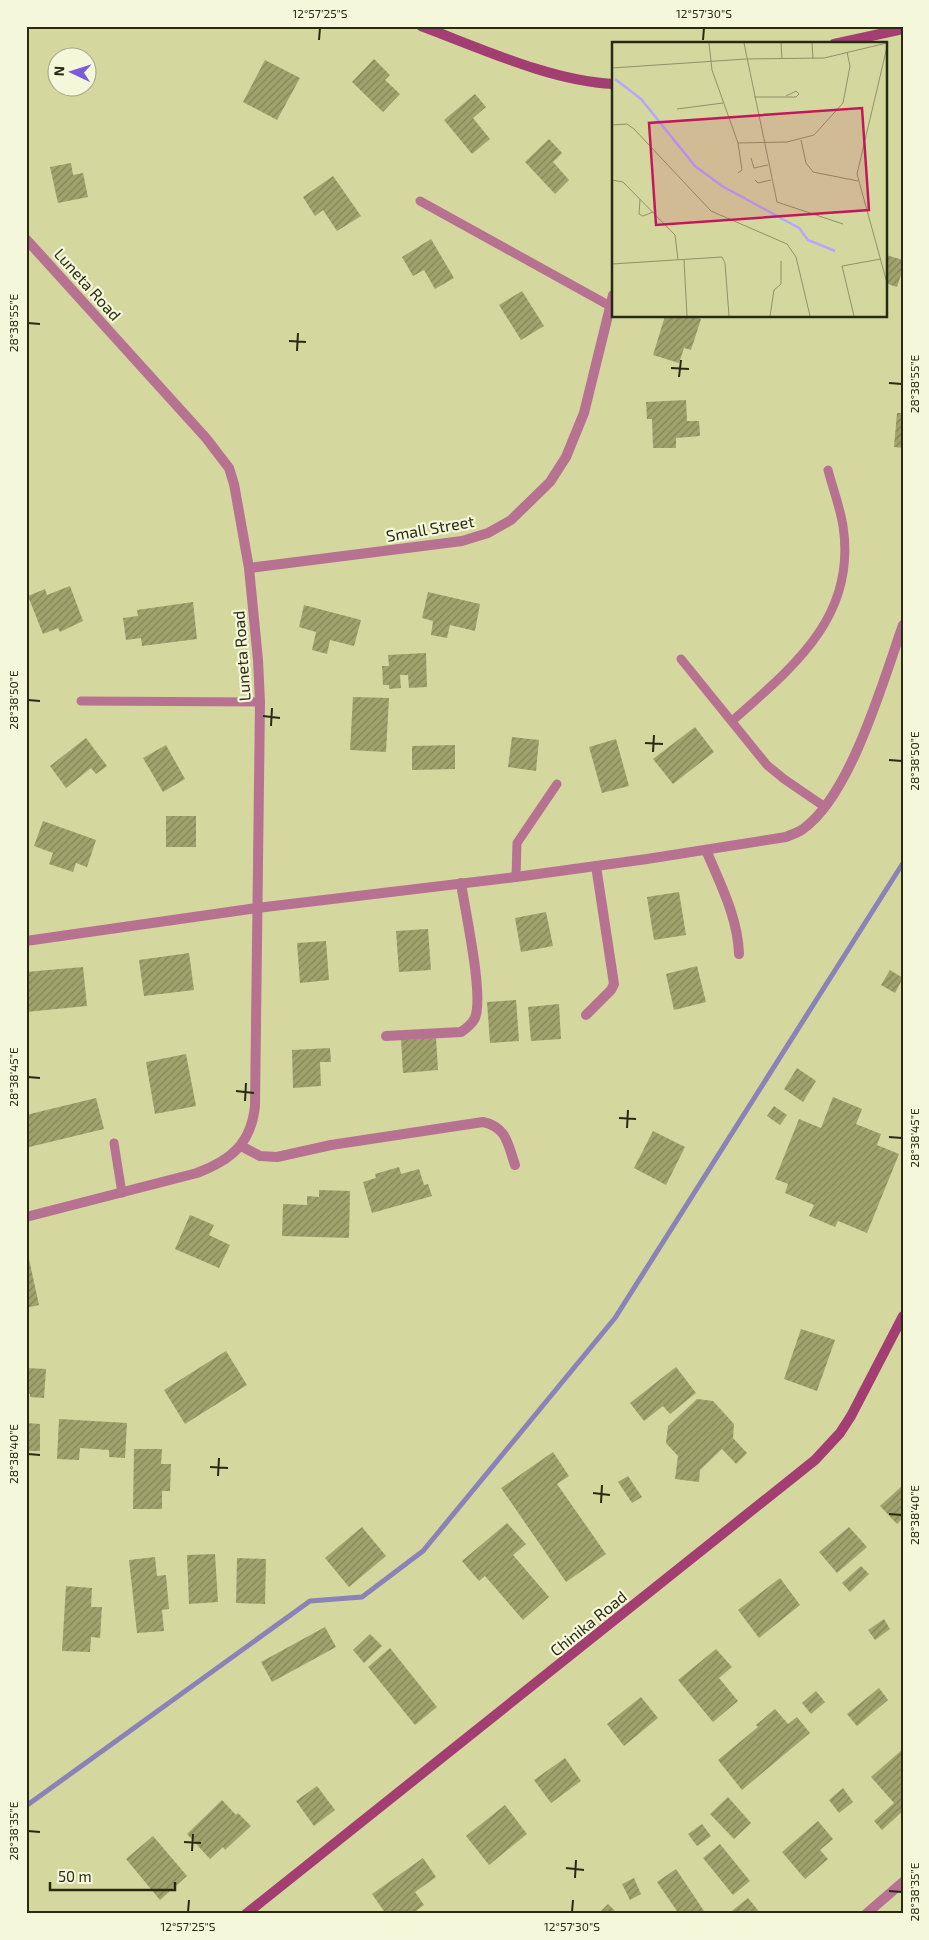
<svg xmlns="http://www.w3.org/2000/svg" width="929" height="1940" font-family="'Exo 2',sans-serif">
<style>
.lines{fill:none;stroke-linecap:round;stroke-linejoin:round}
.stream{stroke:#8b82b7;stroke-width:5}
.building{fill:url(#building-hatch)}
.lane{stroke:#b77291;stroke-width:9}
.street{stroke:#b77291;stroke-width:10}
.secondary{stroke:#a23e72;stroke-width:10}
.ticks{fill:none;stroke:#282a13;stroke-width:2}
.labels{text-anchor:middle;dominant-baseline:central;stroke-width:4.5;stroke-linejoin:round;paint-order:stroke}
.street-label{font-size:16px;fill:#282a13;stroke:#f4f7da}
.inset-river{fill:none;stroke:#b6a7fd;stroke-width:2.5}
.inset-road{fill:none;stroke:#8f9267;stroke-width:1}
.view{fill:#c2185b;fill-opacity:0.15;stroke:#c2185b;stroke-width:2.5}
.inset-edge{fill:none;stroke:#282a13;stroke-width:2.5}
.neatline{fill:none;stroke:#282a13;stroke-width:2}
.ticks-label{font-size:12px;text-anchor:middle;fill:#282a13}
</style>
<defs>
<pattern id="building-hatch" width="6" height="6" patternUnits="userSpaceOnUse" patternTransform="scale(1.25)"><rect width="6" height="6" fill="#a0a36c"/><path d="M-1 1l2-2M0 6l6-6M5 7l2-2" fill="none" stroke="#828558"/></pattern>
</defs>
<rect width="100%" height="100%" fill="#d4d89f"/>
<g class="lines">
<!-- stream -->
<path class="stream" d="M26,1806l284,-205 52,-4 61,-46 192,-233 288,-455"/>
</g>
<!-- building -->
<g class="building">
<path d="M374,59l16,16 -5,5 15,14 -17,18 -31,-30z"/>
<path d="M265,60l35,18 -23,42 -34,-18z"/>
<path d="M475,94l11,13 -13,11 17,21 -18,15 -28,-34z"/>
<path d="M549,139l13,14 -9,9 16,18 -14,14 -30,-32z"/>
<path d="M71,163l2,12 10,-2 5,24 -30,6 -8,-36z"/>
<path d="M333,176l28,40 -24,15 -14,-21 -8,6 -12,-19z"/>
<path d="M431,239l23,39 -19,11 -11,-19 -11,6 -11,-19z"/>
<path d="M886,255l17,5v9l-6,18 -12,-4z"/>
<path d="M522,291l22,35 -23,14 -22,-35z"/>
<path d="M665,316h29l7,3 -10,31 -7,-2 -5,15 -26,-8z"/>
<path d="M686,400l1,21h12l1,15 -24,2v10h-23l-1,-29h-5l-1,-17z"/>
<path d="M897,413h6v35l-9,-1z"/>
<path d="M70,586l13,35 -23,11 -2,-4 -15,6 -15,-38 17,-7 2,6z"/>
<path d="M428,592l52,12 -5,27 -25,-6 -3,13 -16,-3 2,-14 -11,-3z"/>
<path d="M193,602l4,37 -55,7 -1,-8 -15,2 -3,-22 15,-2 -1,-6z"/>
<path d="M304,605l57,15 -7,26 -24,-6 -3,14 -15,-4 4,-18 -17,-5z"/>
<path d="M426,653l1,34 -18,1 -1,-13h-8l1,13 -12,1v-4h-6l-1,-19h7l-1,-11z"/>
<path d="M26,673h3l-1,31h-2z"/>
<path d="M353,697l36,1 -3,54 -36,-2z"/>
<path d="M695,727l19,25 -41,32 -20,-25z"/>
<path d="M512,737l27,3 -3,31 -28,-4z"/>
<path d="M86,738l21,28 -11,8 -5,-6 -25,20 -16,-22z"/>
<path d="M616,739l13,47 -27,7 -13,-46z"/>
<path d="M166,745l19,34 -22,13 -20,-34z"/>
<path d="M455,745v24l-43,1v-24z"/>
<rect x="166" y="816" width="30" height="31"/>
<path d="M43,821l53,19 -9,27 -11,-4 -3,9 -24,-8 4,-11 -19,-7z"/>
<path d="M679,892l7,43 -32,5 -7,-43z"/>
<path d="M546,912l7,34 -32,6 -6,-34z"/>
<path d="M428,929l3,41 -32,2 -3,-41z"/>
<path d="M326,941l3,39 -29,3 -3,-40z"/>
<path d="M189,953l5,37 -50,6 -5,-36z"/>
<path d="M697,966l9,36 -32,8 -8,-36z"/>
<path d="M83,967l4,39 -61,6v-40z"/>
<path d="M890,970l13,8 -8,15 -14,-8z"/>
<path d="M516,1000l3,41 -29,2 -3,-41z"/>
<path d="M559,1004l2,35 -30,2 -3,-34z"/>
<path d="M436,1038l2,32 -35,3 -2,-33z"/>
<path d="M330,1048l1,14h-11l1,24 -28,2 -1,-38z"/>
<path d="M186,1054l10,52 -41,8 -9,-52z"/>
<path d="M797,1068l19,13 -13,21 -19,-13z"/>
<path d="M833,1097l29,12 -6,15 25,10 -4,11 22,9 -32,79 -29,-12 -3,6 -26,-11 5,-11 -29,-12 3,-9 -13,-5 24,-60 22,9z"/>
<path d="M96,1098l8,31 -75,18 -3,-10v-22z"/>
<path d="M774,1106l13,9 -7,10 -13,-9z"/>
<path d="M653,1131l32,16 -19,38 -32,-17z"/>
<path d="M399,1167l2,7 18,-5 5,16 4,-1 4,12 -60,17 -9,-31 13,-4 -1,-4z"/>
<path d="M319,1190l31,1 -1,47 -67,-2 1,-32 24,1v-9l12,1z"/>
<path d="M190,1215l24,10 -5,10 21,10 -11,23 -44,-19z"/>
<path d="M29,1259l10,46 -13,3v-48z"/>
<path d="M801,1329l34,11 -18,51 -33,-12z"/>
<path d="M226,1351l21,34 -62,39 -21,-34z"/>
<path d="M676,1367l20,26 -26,21 -7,-8 -19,15 -14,-18z"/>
<path d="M26,1368l20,1 -2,29 -14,-1v-3h-4z"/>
<path d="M697,1399l16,2 21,23 -1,14 14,15 -11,11 -14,-15 -22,21 -1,12 -24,-3 3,-23 -12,-13 2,-17z"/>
<path d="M59,1419l68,4 -2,35 -16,-1v-7l-29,-2 -1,12 -22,-1z"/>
<path d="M26,1423l14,1v27h-14z"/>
<path d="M134,1449h28l-1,15h10l-1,27h-8v18h-29z"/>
<path d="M553,1452l16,24 -12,8 49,70 -40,28 -65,-94z"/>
<path d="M628,1476l14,21 -10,6 -14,-21z"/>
<path d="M903,1485v33l-6,6 -17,-18z"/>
<path d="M507,1523l19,21 -13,11 36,42 -26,23 -38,-44 -6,5 -17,-20z"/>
<path d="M362,1527l24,29 -37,31 -24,-29z"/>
<path d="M849,1527l18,20 -30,26 -18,-21z"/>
<path d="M215,1554l3,48 -29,2 -2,-49z"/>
<path d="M155,1557l2,19 9,-1 3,34 -7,1 2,21 -27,2 -8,-73z"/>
<path d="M237,1558l29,1 -1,45 -29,-1z"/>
<path d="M861,1566l8,8 -19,18 -8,-9z"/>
<path d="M780,1578l20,27 -41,33 -21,-28z"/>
<path d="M66,1586l26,2 -1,19h11l-2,31 -9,-1 -1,15 -28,-1z"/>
<path d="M884,1619l6,10 -15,11 -7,-10z"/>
<path d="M325,1627l11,20 -64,35 -11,-20z"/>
<path d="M370,1634l12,12 -18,17 -11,-13z"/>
<path d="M390,1648l47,59 -22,18 -47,-58z"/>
<path d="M716,1649l16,18 -13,11 19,23 -25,21 -35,-42z"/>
<path d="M879,1688l9,12 -31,26 -10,-12z"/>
<path d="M816,1691l9,11 -14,12 -9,-11z"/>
<path d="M641,1697l17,21 -34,28 -17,-22z"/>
<path d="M775,1709l13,15 9,-7 13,16 -68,57 -24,-30 40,-33 -2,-2z"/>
<path d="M903,1749v62l-21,19 -8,-9 20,-18 -23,-26z"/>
<path d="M565,1758l16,23 -30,22 -17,-23z"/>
<path d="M317,1786l18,24 -21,16 -18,-25z"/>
<path d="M843,1788l10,14 -14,11 -10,-13z"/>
<path d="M728,1797l23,26 -17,16 -24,-25z"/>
<path d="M222,1800l14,15 2,-2 13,13 -26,24 -2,-3 -13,12 -23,-25z"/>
<path d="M505,1805l22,29 -38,31 -23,-29z"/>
<path d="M818,1821l15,18 -13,11 8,9 -23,20 -23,-27z"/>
<path d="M702,1824l9,12 -14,10 -9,-12z"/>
<path d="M153,1836l34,40 -27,24 -34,-41z"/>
<path d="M720,1844l30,37 -17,14 -30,-37z"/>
<path d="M423,1858l13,19 -21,15 9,13 -12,9h-26l-14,-20z"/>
<path d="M676,1869l30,45h-27l-22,-32z"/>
<path d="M634,1878l7,16 -11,6 -8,-16z"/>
<path d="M748,1898l13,16h-33z"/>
<path d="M608,1904l8,8 -2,2h-16z"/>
</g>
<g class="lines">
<!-- lane -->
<g class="lane">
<path d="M420,201l190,105"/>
<path d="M681,659l86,106 17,14 41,28"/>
<path d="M81,701l179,1"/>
<path d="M732,721c61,-54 125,-104 111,-195 -3,-19 -10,-37 -15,-56"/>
<path d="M516,877l1,-34 40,-59"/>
<path d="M114,1143l8,50"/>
</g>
<!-- street -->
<g class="street">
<path d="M26,239l180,199 23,30 5,16 15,84 9,92 2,42 -5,404c-4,38 -24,54 -58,67l-171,44"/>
<path d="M249,568l213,-27 26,-8 23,-13 39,-38 16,-25 18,-44 29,-118"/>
<path d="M706,850c14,33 32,68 33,104"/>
<path d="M26,941l231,-33 259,-31 131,-18 139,-22c6,-3 12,-4 17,-8 48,-34 80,-148 100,-204"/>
<path d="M586,1015l25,-25 3,-6 -18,-118"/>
<path d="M386,1036l75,-4c6,-4 11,-8 14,-14 9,-23 -10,-107 -14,-135"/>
<path d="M241,1146l19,10 17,1 54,-12 152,-23c24,5 25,23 32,43"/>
<path d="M866,1914l37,-32"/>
</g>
<!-- secondary -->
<g class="secondary">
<path d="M421,26c59,22 130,55 192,58"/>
<path d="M834,44l69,-15"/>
<path d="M246,1914l569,-454 25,-27 11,-17 52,-100"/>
</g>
</g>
<!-- ticks -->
<path class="ticks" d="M319,40l1,-12M703,40l1,-12M28,323l12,1M289,341l17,1M297,351l1,-18M671,368l18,1M679,377l2,-17M889,383l13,1M28,700l12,1M263,716l17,2M271,726l1,-18M645,743l18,1M653,752l1,-17M889,760l13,1M28,1077l12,1M236,1091l18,2M245,1101l1,-18M619,1118l17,1M627,1128l1,-18M889,1137l13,1M28,1454l12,1M210,1467l18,1M218,1476l1,-18M593,1493l17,2M601,1503l1,-18M889,1514l13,1M28,1831l12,1M184,1842l17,1M192,1851l1,-17M566,1868l18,2M575,1878l1,-18M889,1891l13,1M188,1912l1,-12M572,1912l1,-12"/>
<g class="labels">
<!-- street labels -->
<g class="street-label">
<text transform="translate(88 284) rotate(48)">Luneta Road</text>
<text transform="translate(430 528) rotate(-10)">Small Street</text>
<text transform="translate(241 656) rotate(-94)">Luneta Road</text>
<text transform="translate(588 1623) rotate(-39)">Chinika Road</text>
</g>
</g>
<!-- overview -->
<g transform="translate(612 42)">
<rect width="275" height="275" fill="#d4d89f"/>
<path class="inset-river" d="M3,37l26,20 54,67 27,20 77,42 9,12 27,11"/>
<path class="inset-road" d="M97,1l3,27 26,73 4,27 -4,3M132,1l33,159 66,22M169,1l1,16M200,1l1,16M275,5l-30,127 30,109M0,26l134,-9 78,-1 63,-15M142,55h42l3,-3 -3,-3 -10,5M65,67l46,-6M0,83l15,-1 7,5 77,82 76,33 9,13 14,59M189,98l5,23 7,9 45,9M126,101l49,-1 27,-7 29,-32 7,-37 -3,-14M139,116l3,10 14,-3M0,138l11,2 52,53 3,25M143,138l3,3 13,-3M28,157l-1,15 4,2 10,-4M72,218l3,56M0,222l110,-7 3,6 4,53M158,274l4,-26 7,-6v-23M242,274l-12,-50 39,-7"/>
<path class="view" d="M250,66l7,102 -213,15 -7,-102z"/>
<rect width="275" height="275" class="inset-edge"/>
</g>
<!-- border -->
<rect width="929" height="1940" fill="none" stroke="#f4f7da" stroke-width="55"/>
<!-- north arrow -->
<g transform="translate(72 72) rotate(274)"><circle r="24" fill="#f4f7da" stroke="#a2a58a"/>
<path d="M0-4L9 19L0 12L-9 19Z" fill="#7c5dd7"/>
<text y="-8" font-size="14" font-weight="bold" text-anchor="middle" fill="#282a13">N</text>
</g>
<!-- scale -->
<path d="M50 1882v8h125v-8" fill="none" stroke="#282a13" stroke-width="2.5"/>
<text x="58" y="1882" font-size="15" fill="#282a13" stroke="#f4f7da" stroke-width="4" paint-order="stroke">50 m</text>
<rect x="28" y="28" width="874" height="1884" class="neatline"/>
<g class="ticks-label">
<text x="320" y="18">12°57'25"S</text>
<text x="704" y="18">12°57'30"S</text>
<text transform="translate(14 323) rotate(-90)" y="4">28°38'55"E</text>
<text transform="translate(915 384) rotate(-90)" y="4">28°38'55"E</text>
<text transform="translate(14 700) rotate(-90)" y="4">28°38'50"E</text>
<text transform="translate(915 761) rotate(-90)" y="4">28°38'50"E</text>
<text transform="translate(14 1077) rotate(-90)" y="4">28°38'45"E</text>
<text transform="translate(915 1138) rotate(-90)" y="4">28°38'45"E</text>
<text transform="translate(14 1454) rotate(-90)" y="4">28°38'40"E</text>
<text transform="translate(915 1515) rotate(-90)" y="4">28°38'40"E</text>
<text transform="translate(14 1831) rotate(-90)" y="4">28°38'35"E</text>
<text transform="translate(915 1892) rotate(-90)" y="4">28°38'35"E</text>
<text x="188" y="1931">12°57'25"S</text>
<text x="572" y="1931">12°57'30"S</text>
</g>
</svg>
